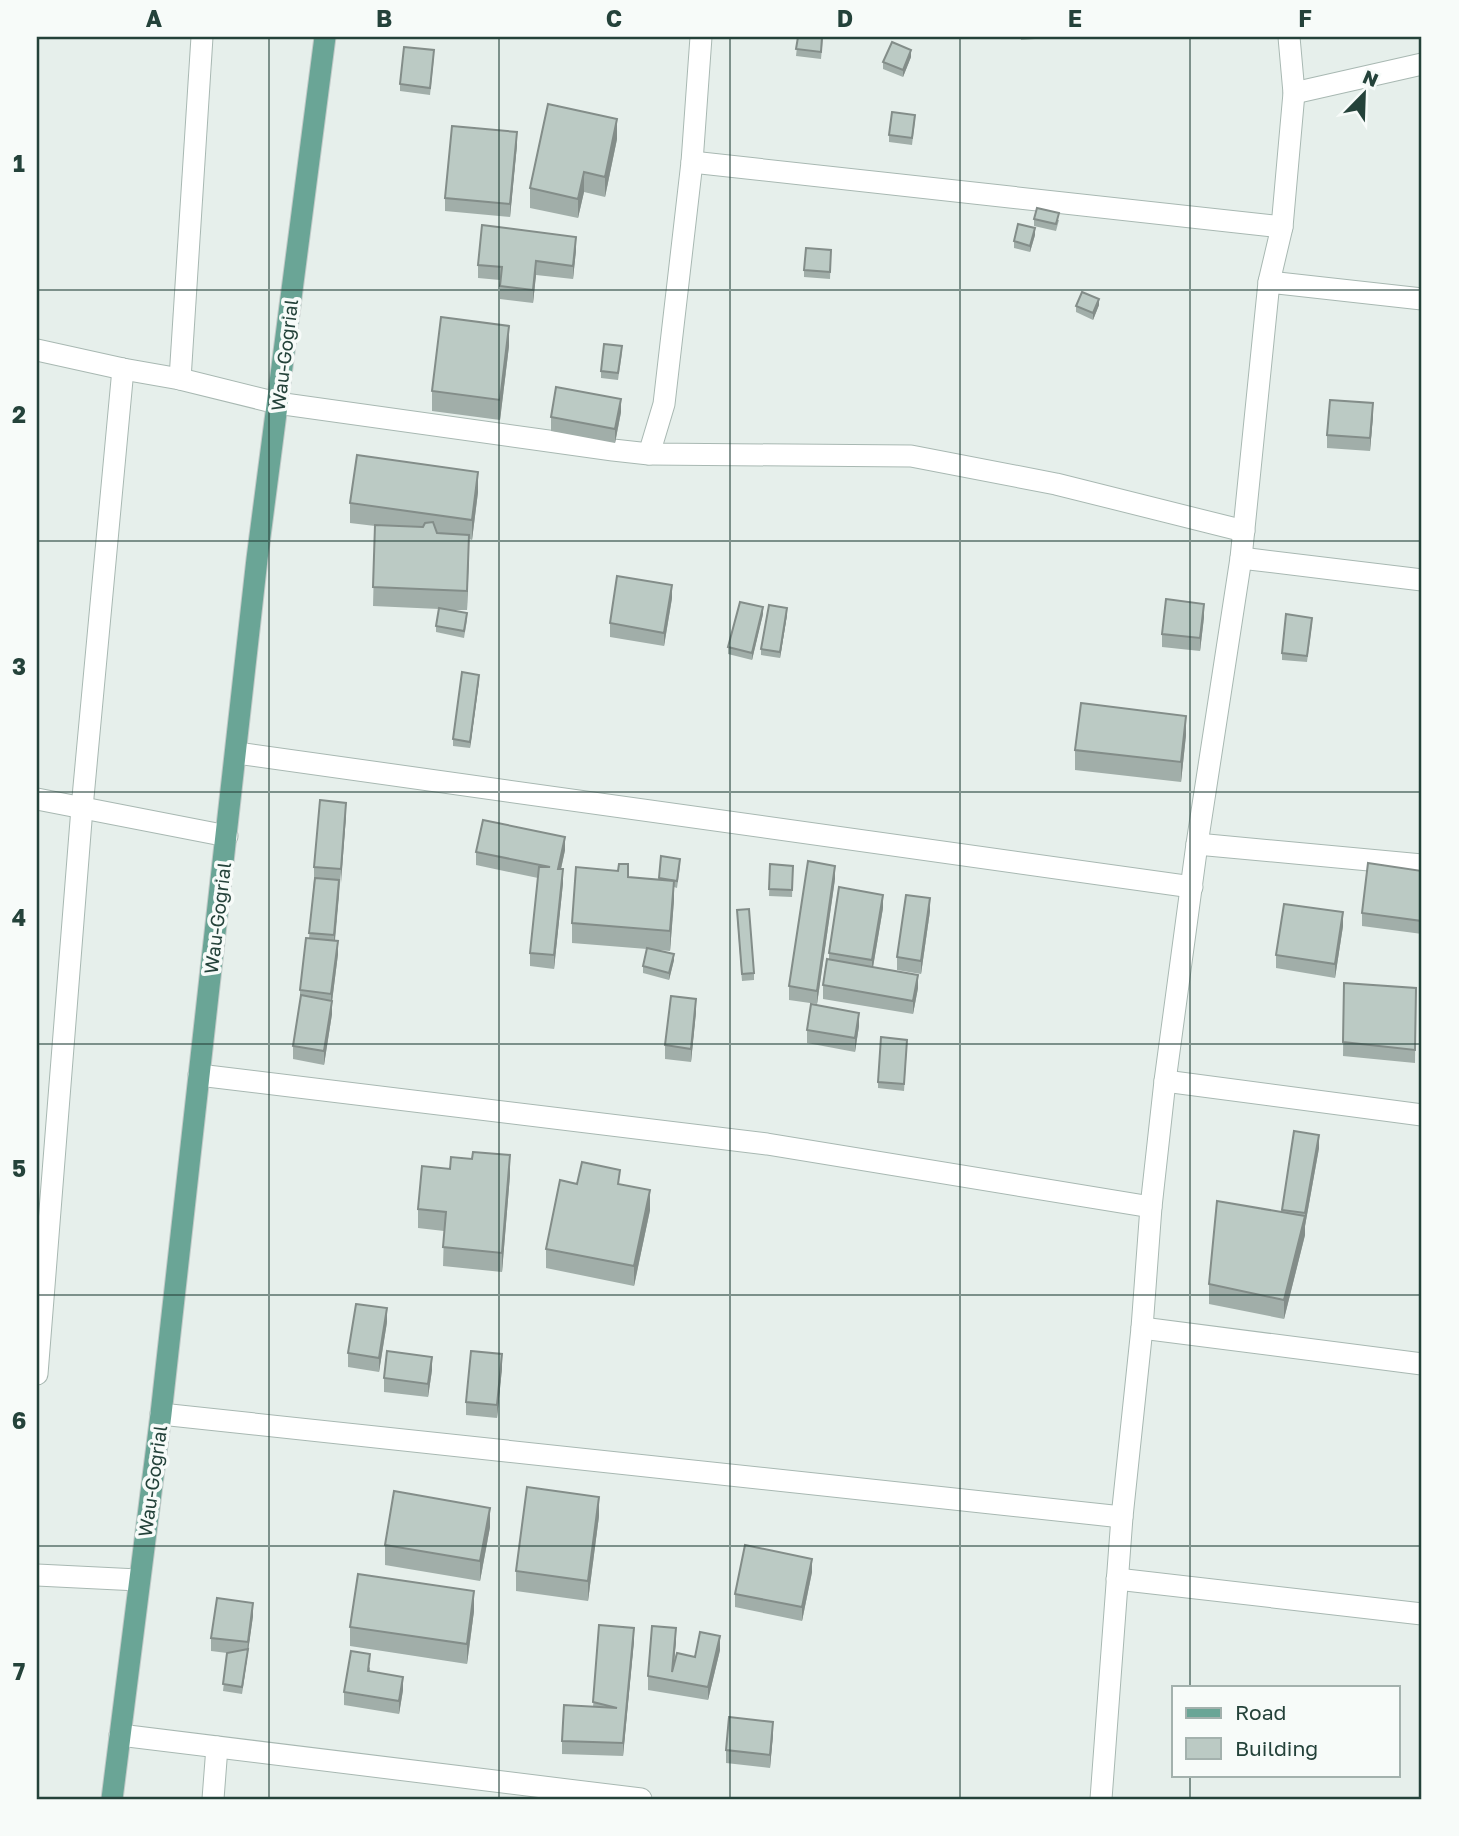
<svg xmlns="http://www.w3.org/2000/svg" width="1459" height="1836" font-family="'Golos Text',sans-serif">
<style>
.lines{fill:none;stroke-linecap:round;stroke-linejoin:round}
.minor-casing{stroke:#a8b8b2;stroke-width:23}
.major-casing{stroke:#c2cac8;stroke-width:23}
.minor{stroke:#fff;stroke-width:21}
.major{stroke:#6aa596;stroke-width:21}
.wall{fill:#a1aea9}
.shaded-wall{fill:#838d89}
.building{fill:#bbcac4;stroke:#838d89;stroke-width:2}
.grid{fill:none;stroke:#24423a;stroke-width:2;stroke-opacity:0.55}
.labels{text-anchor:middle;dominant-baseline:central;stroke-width:7;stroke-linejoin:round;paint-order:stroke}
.street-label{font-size:19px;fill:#24423a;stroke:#f7fbf9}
.neatline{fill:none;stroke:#24423a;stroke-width:2.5}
.grid-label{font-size:23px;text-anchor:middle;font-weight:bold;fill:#24423a}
</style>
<rect width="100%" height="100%" fill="#e6efeb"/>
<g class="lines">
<defs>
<g id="minor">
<path d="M1294,93l128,-29"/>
<path d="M692,162l590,65"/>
<path d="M1269,282l13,-55 12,-134 -5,-56"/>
<path d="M37,350l86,19 57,10 97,24 336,47 36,4 262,2 145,28 188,47"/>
<path d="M180,379l22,-342"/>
<path d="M649,454l15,-50 28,-242 9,-125"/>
<path d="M1241,558l181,22"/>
<path d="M237,753l955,134"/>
<path d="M37,799l190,37"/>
<path d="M1197,844l225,21"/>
<path d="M199,1075l568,69 384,63"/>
<path d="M1165,1081l257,34"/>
<path d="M1142,1328l280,36"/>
<path d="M37,1374l45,-566 41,-439"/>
<path d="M161,1414l961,103"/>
<path d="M37,1575l101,5"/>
<path d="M1117,1579l305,35"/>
<path d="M120,1735l521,64"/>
<path d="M213,1799l4,-52"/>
<path d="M1101,1799l21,-282 20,-189 9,-121 14,-126 32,-237 44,-286 28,-276 153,17"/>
</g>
<path id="major" d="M112,1799l49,-385 96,-855 68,-522"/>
</defs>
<!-- minor casing -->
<use href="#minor" class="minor-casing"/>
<!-- major casing -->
<use href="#major" class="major-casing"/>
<!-- minor -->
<use href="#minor" class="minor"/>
<!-- major -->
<use href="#major" class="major"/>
</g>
<!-- wall -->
<g class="wall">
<path d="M798,37h25l-2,22 -25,-3z"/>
<path d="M1021,37h14v2l-14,1z"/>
<path d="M434,57l-4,38 -30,-4v-7z"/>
<path d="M911,57l-8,20 -20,-8v-7z"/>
<path d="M915,121l-3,24 -23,-3v-7z"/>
<path d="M617,139l-12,58 -21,-5 -6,26 -48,-10v-20z"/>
<path d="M517,145l-7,72 -65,-6v-13z"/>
<path d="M1034,219l25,1 -3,11 -22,-5z"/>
<path d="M1035,235l-5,17 -16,-4v-7z"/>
<path d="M576,250l-3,29 -37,-4 -3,28 -33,-4v-19l-22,-2v-13z"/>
<path d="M831,250l-1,29 -26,-2v-7z"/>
<path d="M1099,305l-6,15 -17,-8v-6z"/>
<path d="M509,346l-9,74 -68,-9v-20z"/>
<path d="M622,353l-4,27 -17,-2v-7z"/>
<path d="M621,412l-6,31 -64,-12v-14z"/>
<path d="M1373,416l-3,35 -43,-3v-13z"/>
<path d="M478,492l-6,48 -3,-1 -2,71h-18l18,10 -3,18 -28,-6v-6l3,-17 -66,-3 2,-80 -25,-3v-20z"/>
<path d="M672,598l-8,48 -54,-9v-14z"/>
<path d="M763,614l-11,46 -24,-6v-7z"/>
<path d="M787,615l-7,43 -19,-3v-6z"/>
<path d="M1204,617l-4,34 -38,-4v-13z"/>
<path d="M1312,624l-5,38 -25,-2v-7z"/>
<path d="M479,681l-9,67 -17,-2v-7z"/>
<path d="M1186,735l-5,47 -106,-12v-20z"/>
<path d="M346,816l-11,125 3,13 -6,47v13l-8,51 -31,-6v-13l7,-46v-10l9,-52 5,-58v-13z"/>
<path d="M565,850l-4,19 2,14 -9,86 -24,-3v-13l8,-75 -62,-13v-13z"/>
<path d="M661,856l19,10 -3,22 -3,-1v13l-4,51 -12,-1 16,10 -5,20 -26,-7v-7l4,-17 -75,-6v-20l56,-46 31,3z"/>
<path d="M770,864l23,2 -1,31 -23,-1z"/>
<path d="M1422,871v63l-60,-8v-13z"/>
<path d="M835,879l-18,125 -28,-4v-14z"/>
<path d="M883,908l-10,59 45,21 -5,26 -90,-15v-14l6,-26v-6z"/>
<path d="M930,911l-9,63 -24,-4v-13z"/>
<path d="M737,917l17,56v7l-12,1z"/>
<path d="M1343,926l-8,52 -59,-10v-13z"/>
<path d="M1344,983l72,5 -1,75 -72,-7z"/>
<path d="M696,1012l-5,50 -26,-3v-14z"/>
<path d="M859,1026l-4,26 -48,-9v-13z"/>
<path d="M907,1046l-3,45 -26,-3v-6z"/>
<path d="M1294,1131l25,17 -14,78v9l-21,84 -75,-15v-20l73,-72z"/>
<path d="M450,1169l60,6 -8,97 -59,-6 1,-35 -26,-3v-19z"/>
<path d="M577,1184h43l30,26 -16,76 -88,-18v-19z"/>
<path d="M387,1322l-8,50 -31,-5v-14z"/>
<path d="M502,1368l-5,50 -31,-3v-13z"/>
<path d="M432,1370l-4,27 -44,-5v-14z"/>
<path d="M599,1516l-11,85 -72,-10v-20z"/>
<path d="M490,1527l-10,54 -95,-16v-20z"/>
<path d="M812,1572l-10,49 -67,-14v-13z"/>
<path d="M474,1611l-7,53 -117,-18v-19z"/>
<path d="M253,1616l-11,78 -19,-3 4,-38 -16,-2v-13z"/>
<path d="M599,1625l35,16 -11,115 -61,-2v-13l31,-34z"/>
<path d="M676,1641l-2,24 21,-8 25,-7 -12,50 -60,-10v-14z"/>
<path d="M370,1667v4l33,19 -4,24 -55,-9v-13z"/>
<path d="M773,1735l-3,33 -44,-5v-13z"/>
</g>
<!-- shaded-wall -->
<g class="shaded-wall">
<path d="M911,50v7l-8,20v-7z"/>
<path d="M617,119v20l-12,58v-20z"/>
<path d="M517,132v13l-7,72v-13z"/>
<path d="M584,172v20l-6,26v-19z"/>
<path d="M1035,228v7l-5,17v-6z"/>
<path d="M576,237v13l-3,29v-13z"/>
<path d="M536,261v14l-3,28v-13z"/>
<path d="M1099,299v6l-6,15v-7z"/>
<path d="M509,326v20l-9,74v-20z"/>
<path d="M621,399v13l-6,31v-14z"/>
<path d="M1373,403v13l-3,35v-13z"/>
<path d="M478,472v20l-6,48v-20z"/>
<path d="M469,535v19l-2,56v-19z"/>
<path d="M672,585v13l-8,48v-13z"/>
<path d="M1204,604v13l-4,34v-13z"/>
<path d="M763,607v7l-11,46v-7z"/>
<path d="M787,608v7l-7,43v-6z"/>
<path d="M479,675v6l-9,67v-6z"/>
<path d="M1186,716v19l-5,47v-20z"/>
<path d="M346,803v13l-5,67v-14z"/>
<path d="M565,837v13l-7,32v-13z"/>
<path d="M835,866v13l-18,125v-13z"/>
<path d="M563,869v14l-9,86v-14z"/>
<path d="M339,880v14l-5,54v-13z"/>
<path d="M674,881v19l-4,51v-20z"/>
<path d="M883,895v13l-11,65v-13z"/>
<path d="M930,898v13l-9,63v-13z"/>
<path d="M1343,912v14l-8,52v-14z"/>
<path d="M338,941v13l-6,48v-1v13l-8,51v-14l7,-45v-12z"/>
<path d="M674,954v6l-5,20v-7z"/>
<path d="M918,975v13l-5,26v-13z"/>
<path d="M696,999v13l-5,50v-13z"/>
<path d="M859,1013v13l-4,26v-14z"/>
<path d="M1319,1135v13l-14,78v-13z"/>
<path d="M510,1155v20l-8,97v-19z"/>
<path d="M650,1190v20l-16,76v-20z"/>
<path d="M1305,1216v19l-21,84v-19z"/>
<path d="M387,1308v14l-8,50v-14z"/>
<path d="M502,1354v14l-5,50v-13z"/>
<path d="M432,1357v13l-4,27v-13z"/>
<path d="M599,1497v19l-11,85v-20z"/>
<path d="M490,1508v19l-10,54v-20z"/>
<path d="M812,1559v13l-10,49v-14z"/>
<path d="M474,1591v20l-7,53v-20z"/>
<path d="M253,1603v13l-11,78 6,-52z"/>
<path d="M634,1628v13l-11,115v-13z"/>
<path d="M676,1628v13l-4,40v-9z"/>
<path d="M720,1636v14l-12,50v-13z"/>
<path d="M403,1677v13l-4,24v-13z"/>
<path d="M773,1722v13l-3,33v-13z"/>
</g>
<!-- building -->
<g class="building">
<path d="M798,37h24l-1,15 -25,-3z"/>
<path d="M892,42l19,8 -8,20 -20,-8z"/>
<path d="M404,47l30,3 -4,38 -30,-4z"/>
<path d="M548,104l69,15 -12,58 -21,-5 -6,27 -48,-11z"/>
<path d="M892,112l23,3 -3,23 -23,-3z"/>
<path d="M452,126l65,6 -7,72 -65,-6z"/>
<path d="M1037,208l22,5 -3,11 -22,-5z"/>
<path d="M1018,224l17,4 -5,18 -16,-5z"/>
<path d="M482,225l94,12 -3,29 -37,-5 -3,29 -33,-4 2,-19 -24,-2z"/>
<path d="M806,248l25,2 -1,22 -26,-2z"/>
<path d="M1082,292l17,7 -6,14 -17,-7z"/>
<path d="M441,317l68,9 -9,74 -68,-9z"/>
<path d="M604,344l18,2 -4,27 -17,-2z"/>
<path d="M556,387l65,12 -6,30 -64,-12z"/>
<path d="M1330,400l43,3 -3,35 -43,-3z"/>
<path d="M357,455l121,17 -6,48 -122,-17z"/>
<path d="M433,522l4,11 32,2 -2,56 -94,-4 2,-62 48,2 2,-4z"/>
<path d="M617,576l55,9 -8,48 -54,-10z"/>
<path d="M1166,599l38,5 -4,34 -38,-4z"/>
<path d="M740,602l23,5 -11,46 -24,-6z"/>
<path d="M769,605l18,3 -7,44 -19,-3z"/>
<path d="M439,608l28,5 -3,18 -28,-5z"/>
<path d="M1286,614l26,4 -5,38 -25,-3z"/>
<path d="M462,672l17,3 -9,67 -17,-3z"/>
<path d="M1081,703l105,13 -5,46 -106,-12z"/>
<path d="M320,800l26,3 -5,66 -27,-2z"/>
<path d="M483,820l82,17 -7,32h5l-9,86 -24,-2 9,-86h11l-74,-15z"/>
<path d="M661,856l19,3 -3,22 -18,-3z"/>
<path d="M808,861l27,5 -18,125 -28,-5z"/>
<path d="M1368,863l54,8v50l-60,-8z"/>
<path d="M619,864h9v13l46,4 -4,50 -98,-8 4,-56 42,4z"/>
<path d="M770,864l23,2 -1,24 -23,-1z"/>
<path d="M315,878l24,2 -5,55 -25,-2z"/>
<path d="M839,887l44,8 -11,65 -43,-7z"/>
<path d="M906,895l24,3 -9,63 -24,-4z"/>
<path d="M1284,904l59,8 -8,52 -59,-9z"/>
<path d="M749,909l5,64 -12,1 -5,-64z"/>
<path d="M306,938l32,3 -7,53 -31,-4z"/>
<path d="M647,948l27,6 -5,19 -26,-7z"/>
<path d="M827,959l91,16 -5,26 -90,-16z"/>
<path d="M1344,983l72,5 -1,62 -72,-8z"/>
<path d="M301,995l31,6 -8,50 -31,-5z"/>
<path d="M671,996l25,3 -5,50 -26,-4z"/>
<path d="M811,1004l48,9 -4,25 -48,-8z"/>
<path d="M881,1037l26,3 -3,44 -26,-2z"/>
<path d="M1294,1131l25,4 -14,78 -23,-3z"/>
<path d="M473,1152l37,3 -8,98 -59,-6 3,-35 -28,-3 4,-43 28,3 1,-12 21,2z"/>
<path d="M582,1162l38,8 -2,14 32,6 -16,76 -88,-17 14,-69 17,4z"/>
<path d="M1217,1201l88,15 -21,84 -75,-16z"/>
<path d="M356,1304l31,4 -8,50 -31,-5z"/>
<path d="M387,1351l45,6 -4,27 -44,-6z"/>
<path d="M471,1351l31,3 -5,51 -31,-3z"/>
<path d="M527,1487l72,10 -11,84 -72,-10z"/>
<path d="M394,1491l96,17 -10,53 -95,-16z"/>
<path d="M745,1545l67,14 -10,48 -67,-13z"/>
<path d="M358,1574l116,17 -7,53 -117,-17z"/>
<path d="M217,1598l36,5 -5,39 -37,-4z"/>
<path d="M599,1625l35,3 -11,115 -61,-2 2,-36 53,3 -24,-6z"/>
<path d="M652,1626l24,2 -4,44 5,-19 18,4 5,-25 20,4 -12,51 -60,-11z"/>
<path d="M248,1649l-6,38 -19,-3 4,-31z"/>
<path d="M351,1651l19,3 -2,17 35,6 -4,24 -55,-9z"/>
<path d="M729,1717l44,5 -3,33 -44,-5z"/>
</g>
<!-- grid -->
<path class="grid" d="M269,37v1762M499,37v1762M730,37v1762M960,37v1762M1190,37v1650M37,290h1385M37,541h1385M37,792h1385M37,1044h1385M37,1295h1385M37,1546h1385M1190,1775v24"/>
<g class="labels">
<!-- street labels -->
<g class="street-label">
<text transform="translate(284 355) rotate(-83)">Wau-Gogrial</text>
<text transform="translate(217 918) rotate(-83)">Wau-Gogrial</text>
<text transform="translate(152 1481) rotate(-82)">Wau-Gogrial</text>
</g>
</g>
<!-- border -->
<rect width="1459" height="1836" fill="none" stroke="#f7fbf9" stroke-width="77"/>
<!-- legend -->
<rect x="1172" y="1686" width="228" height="91" fill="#f7fbf9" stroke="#a3b1ad" stroke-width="2"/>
<rect x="1186" y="1708" width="35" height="10" fill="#6aa596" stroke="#a3b1ad" stroke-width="2"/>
<text x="1235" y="1720" font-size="21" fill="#24423a">Road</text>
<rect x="1186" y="1738" width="35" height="21" fill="#bbcac4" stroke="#a3b1ad" stroke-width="2"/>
<text x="1235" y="1756" font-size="21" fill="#24423a">Building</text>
<!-- north arrow -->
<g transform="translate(1364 94) rotate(23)" stroke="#f7fbf9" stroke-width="5" paint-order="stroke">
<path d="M0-5L12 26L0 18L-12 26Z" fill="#24423a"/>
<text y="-10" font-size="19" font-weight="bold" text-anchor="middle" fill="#24423a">N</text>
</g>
<rect x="38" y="38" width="1382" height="1760" class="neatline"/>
<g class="grid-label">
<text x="154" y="27">A</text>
<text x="384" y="27">B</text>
<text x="614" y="27">C</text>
<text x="845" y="27">D</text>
<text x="1075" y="27">E</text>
<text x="1305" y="27">F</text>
<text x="19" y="172">1</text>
<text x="19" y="423">2</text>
<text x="19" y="675">3</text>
<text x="19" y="926">4</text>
<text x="19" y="1177">5</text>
<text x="19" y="1429">6</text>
<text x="19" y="1680">7</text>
</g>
</svg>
